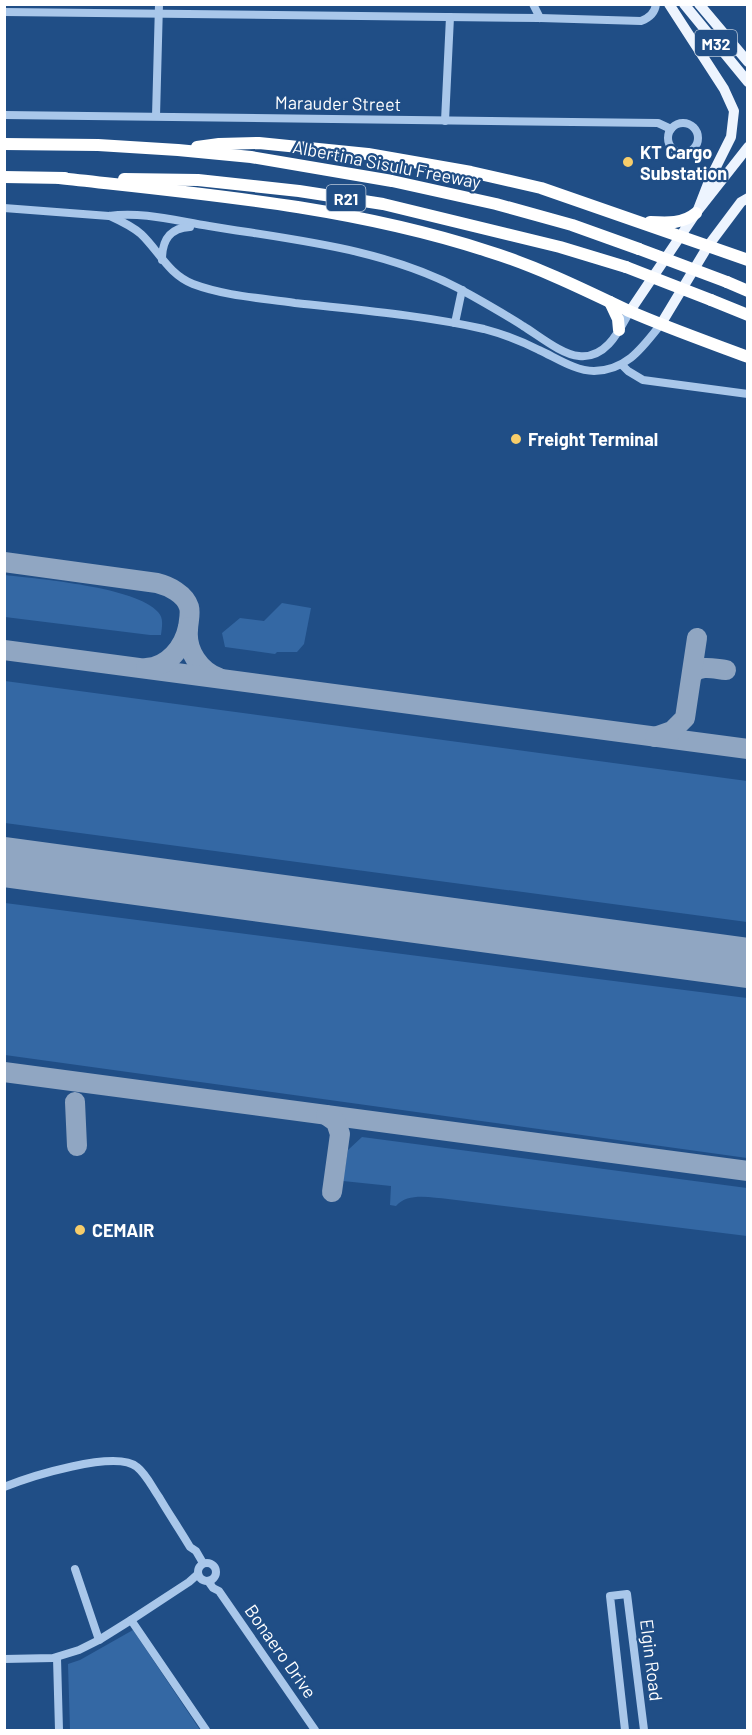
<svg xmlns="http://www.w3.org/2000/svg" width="752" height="1735" font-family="Barlow,sans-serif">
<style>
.green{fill:#3468a4}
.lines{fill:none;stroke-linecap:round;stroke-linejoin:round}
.taxiway{stroke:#90a6c2;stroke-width:20}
.runway{stroke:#90a6c2;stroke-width:50}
.minor{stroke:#a9c7ea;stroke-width:8}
.major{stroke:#edf4fe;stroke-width:10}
.highway{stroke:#fff;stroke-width:12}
.highway-bridge{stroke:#fff;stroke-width:12}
.poi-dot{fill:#f7cd6a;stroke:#204e86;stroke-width:2}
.labels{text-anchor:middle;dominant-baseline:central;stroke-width:4.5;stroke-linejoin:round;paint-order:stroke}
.shield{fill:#204e86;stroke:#bccadb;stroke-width:1.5}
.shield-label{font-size:16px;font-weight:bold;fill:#fff}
.street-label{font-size:18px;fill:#fff;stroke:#204e86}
.poi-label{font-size:18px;font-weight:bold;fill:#fff;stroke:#204e86;text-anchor:start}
</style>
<rect width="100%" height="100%" fill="#204e86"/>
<!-- green -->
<g class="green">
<path d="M5,575c33,4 132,12 153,37 6,6 4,15 3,23h-11l-145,-18z"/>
<path d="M282,603l29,5 -7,36 -7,8h-20l-2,2 -50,-7 -3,-14 18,-15 24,3z"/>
<path d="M5,681l742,100v141l-742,-99z"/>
<path d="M5,903l742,95v160l-742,-103z"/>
<path d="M362,1137l385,51v48l-299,-37c-16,-1 -40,-7 -52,7l-6,-1 1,-19 -48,-5 5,-31z"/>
<path d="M133,1630l67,100h-130l-2,-66 12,-4z"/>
</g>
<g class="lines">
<!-- taxiway -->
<g class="taxiway">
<path d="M4,562l153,21c12,3 28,11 32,24 2,7 -1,16 -1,23 -2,21 12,41 31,48"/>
<path d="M4,650l744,99"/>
<path d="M146,668c22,-1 38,-21 42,-41"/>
<path d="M692,674c9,-10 22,-5 34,-4"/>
<path d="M655,737l17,-6 13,-13 12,-80"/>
<path d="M4,1072l744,99"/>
<path d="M75,1102l2,44"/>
<path d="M326,1115l10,7 4,12 -8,58"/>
</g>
<!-- runway -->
<path class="runway" d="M4,862l744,101"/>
<!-- minor -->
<g class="minor">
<path d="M533,4l7,14"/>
<path d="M4,12l536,6 101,3c8,-3 14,-8 15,-17"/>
<path d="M4,115l654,8 13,6"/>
<path d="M156,116l3,-112"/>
<path d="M445,121l5,-104"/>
<circle cx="683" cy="138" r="15"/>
<path d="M4,208l105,8c32,-5 68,5 100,10 85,14 173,22 251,63 21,12 43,24 63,37 15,9 39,29 56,30 27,3 40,-25 51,-45"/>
<path d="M110,216c11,5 22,10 31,18 18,17 27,40 52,50 32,12 68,14 102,19 63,7 127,12 189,26 19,5 37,12 55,21 16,7 36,21 55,21 33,-1 48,-23 67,-47"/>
<path d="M162,260c0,-20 8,-32 28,-33"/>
<path d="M455,323l7,-33"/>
<path d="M622,365l6,6 15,9 105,14"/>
<path d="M4,1487c25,-10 112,-38 133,-20 9,7 15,20 22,30 10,17 21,33 31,50l6,4 7,12"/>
<circle cx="207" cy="1572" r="9"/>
<path d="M75,1569l24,71"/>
<path d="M208,1581l5,7 6,3 96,139"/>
<path d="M131,1620l75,110"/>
<path d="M57,1658l2,72"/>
<path d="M4,1659l49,-1 26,-8 20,-10 32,-20 58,-38 9,-8"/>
<path d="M625,1730l-15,-134 17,-2 17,136"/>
</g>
<!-- major -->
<g class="major">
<path d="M669,4l55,85 10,22 -3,26 -22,44 -12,31"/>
<path d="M684,4l64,78"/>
<path d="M699,4l49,58"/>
<path d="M630,311l66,-98 52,-66"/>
<path d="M661,324l47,-78 33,-44 7,-4"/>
</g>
<!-- highway -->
<g class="highway">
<path d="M4,144l94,1 80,5 73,7 141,24 104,23 76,21 67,24"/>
<path d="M197,147l22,-3 40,-1 109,11 103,18 70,16 207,72"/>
<path d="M4,177l61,1"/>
<path d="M59,178c144,16 290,28 428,73 49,15 96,38 142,60 39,17 79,31 119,46"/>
<path d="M124,179l74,1 101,11 84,13 177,43 66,20"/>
<path d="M650,222c17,1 33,2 46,-9"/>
<path d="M727,282l21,9"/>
<path d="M711,300l37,15"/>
<path d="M610,302l8,17 1,11"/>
</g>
<!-- highway-bridge -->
<g class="highway-bridge">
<path d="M639,249l88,33"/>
<path d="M626,267l85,33"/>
</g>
</g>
<!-- markers -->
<g class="poi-dot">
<circle cx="628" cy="162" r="6"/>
<circle cx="516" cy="439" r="6"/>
<circle cx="80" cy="1230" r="6"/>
</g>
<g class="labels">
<!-- shield labels -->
<g class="shield">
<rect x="695" y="30" width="42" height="26" rx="4.5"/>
<rect x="326.5" y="185" width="39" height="26" rx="4.5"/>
</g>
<g class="shield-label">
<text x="716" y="43">M32</text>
<text x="346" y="198">R21</text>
</g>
<!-- street labels -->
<g class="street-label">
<text transform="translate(338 103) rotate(1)">Marauder Street</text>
<text transform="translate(387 164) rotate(11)">Albertina Sisulu Freeway</text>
<text transform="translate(281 1651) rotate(55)">Bonaero Drive</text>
<text transform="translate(652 1660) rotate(83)">Elgin Road</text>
</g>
<!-- poi labels -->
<g class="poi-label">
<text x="640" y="152">KT Cargo<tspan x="640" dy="21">Substation</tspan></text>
<text x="528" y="439">Freight Terminal</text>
<text x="92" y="1230">CEMAIR</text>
</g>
</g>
<!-- border -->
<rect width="752" height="1735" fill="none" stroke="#ffffff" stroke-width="12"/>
</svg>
